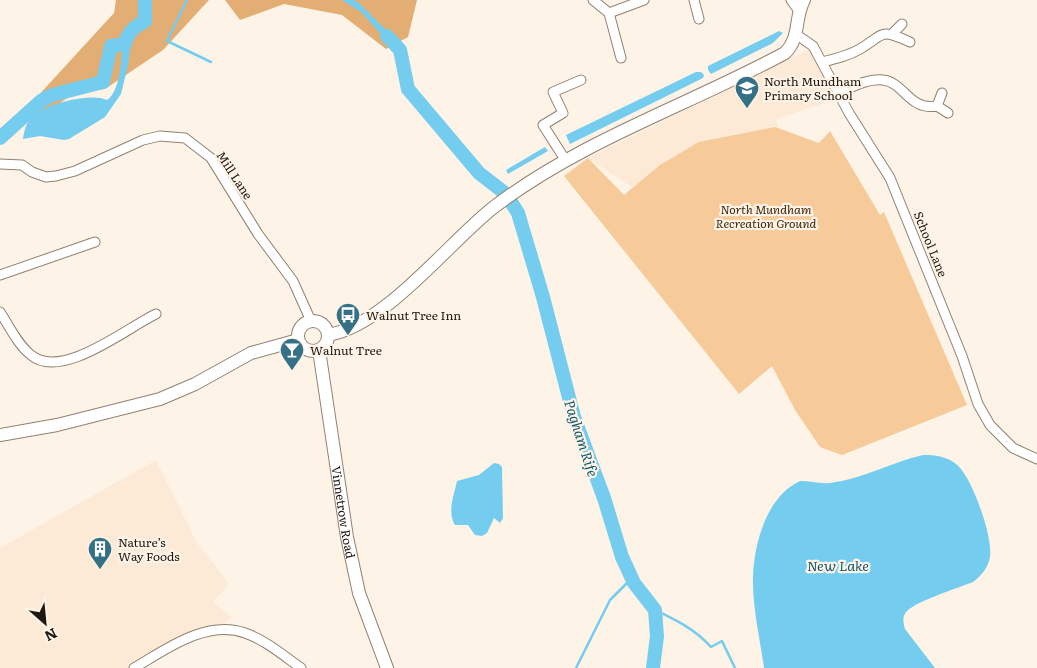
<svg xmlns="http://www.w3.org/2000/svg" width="1037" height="668" font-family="Literata,serif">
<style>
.built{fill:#fdead6}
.green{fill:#f7ca99}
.forest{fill:#e2ae73}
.water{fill:#74ccee}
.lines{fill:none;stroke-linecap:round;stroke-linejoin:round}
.stream{stroke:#74ccee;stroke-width:2.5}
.river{stroke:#74ccee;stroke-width:14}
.street-casing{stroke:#918170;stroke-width:11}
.secondary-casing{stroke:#918170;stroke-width:14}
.street{stroke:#fff;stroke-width:9}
.secondary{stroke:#fff;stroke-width:12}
.labels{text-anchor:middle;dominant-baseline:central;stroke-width:4.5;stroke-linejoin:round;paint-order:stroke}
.poi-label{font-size:12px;fill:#1e1811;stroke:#fef3e7;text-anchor:start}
.street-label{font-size:12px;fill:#1e1811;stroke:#fef3e7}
.park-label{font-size:12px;font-style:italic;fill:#3f290f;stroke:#fef3e7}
.water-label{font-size:14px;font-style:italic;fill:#115970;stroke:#fef3e7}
</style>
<rect width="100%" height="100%" fill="#fef3e7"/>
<!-- built -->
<g class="built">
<path d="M809,49l28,50 -61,20 3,10 -4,-2 -36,8 -106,53 -45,-30z"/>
<path d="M156,460l41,83 32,41 -16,18 19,16 -88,50h-144v-120z"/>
</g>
<!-- green -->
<path class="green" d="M775,127l44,16 11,-12 50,84 4,-3 83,193 -125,50 -22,-8 -25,-37 -23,-44 -33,28 -175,-218 24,-18 36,37 36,-30 39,-23z"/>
<!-- forest -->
<g class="forest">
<path d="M116,0h93l-46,50 -58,39 -32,5 -36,25 -12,-9 89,-97z"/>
<path d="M225,0h192l-9,37 -22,12 -44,-34 -58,-11 -44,16z"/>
</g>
<!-- water -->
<g class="water">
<path d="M139,0h10l2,25 -19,10 -4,30 -7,29 -16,23 -36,22 -5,1 -24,-4 -17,3c1,-7 3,-16 8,-21 12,-14 60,-26 76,-18 15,-9 15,-52 16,-69l19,-12z"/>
<path d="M342,0h12l5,3 44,44 -6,5 -36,-40z"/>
<path d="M779,31l4,2 -10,10 -62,31 -3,-4v-4z"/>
<path d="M696,72h5l3,3 -1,3 -133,66 -4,-9z"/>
<path d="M545,147l3,4 -40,23 -2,-4z"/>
<path d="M923,455c12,0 23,1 33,9 16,12 37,73 34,93 -2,11 -9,19 -17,25 -15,6 -56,19 -66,29 -5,5 -4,11 -2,18l30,39h-171c-4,-30 -12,-62 -11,-91 1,-34 14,-81 47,-96 10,0 20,3 30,2 32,-4 62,-21 93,-28z"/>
<path d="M494,463l5,1 3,3 1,51 -3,5 -6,-5 -7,15 -5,3 -7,-1 -7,-10h-13c-8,-13 -1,-30 2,-44l22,-6z"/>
</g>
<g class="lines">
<!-- stream -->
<g class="stream">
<path d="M187,0l-20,41 44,21"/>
<path d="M655,610c21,10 40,19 56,37l11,-6 13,27"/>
<path d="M576,668l34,-68 22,-22"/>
</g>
<!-- river -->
<g class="river">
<path d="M387,36l13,14 8,39 71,84 27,21"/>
<path d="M0,138l41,-37 11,-6 51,-13 8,-36 14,-2c3,-12 9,-17 20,-23v-21"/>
<path d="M511,202l7,11 25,84 31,120 30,81 18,59 12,26 21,27 2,26 -4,32"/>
</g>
<defs>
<g id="street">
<path d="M593,0l16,13"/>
<path d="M694,0l5,19"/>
<path d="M791,0l8,11"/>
<path d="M892,34l10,-10"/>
<path d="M797,35l16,11 36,67 41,65 72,178 16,48 12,21 23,23 24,11"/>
<path d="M621,58l-12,-45 35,-13"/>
<path d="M822,62c13,-3 26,-6 38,-13 25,-15 19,-21 50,-7"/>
<path d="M839,93c13,-6 29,-15 44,-13 21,2 26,31 54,26l5,-13"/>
<path d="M937,106l11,7"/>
<path d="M566,161l-23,-36 20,-12 -10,-21 28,-12"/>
<path d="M0,164l22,1 10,7 14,5 10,-1 19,-5 68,-31 17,-4 25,2 26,20 47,76 35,47 18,40"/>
<path d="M0,275l95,-33"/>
<path d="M0,312c9,14 18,33 31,43 31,26 97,-28 125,-41"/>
<path d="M134,668c31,-18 72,-49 111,-35 20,7 38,22 56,35"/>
</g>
<g id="secondary">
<circle cx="313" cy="336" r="15"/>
<path d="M328,335c57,-9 121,-93 166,-128 88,-67 195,-102 291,-154 16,-16 9,-35 19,-53"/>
<path id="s1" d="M319,350l28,187 12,56 28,75"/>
<path d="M0,435l57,-10 103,-26 35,-15 56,-31 47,-13"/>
</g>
</defs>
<!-- street casing -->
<use href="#street" class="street-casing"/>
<!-- secondary casing -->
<use href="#secondary" class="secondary-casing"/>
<!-- street -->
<use href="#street" class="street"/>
<!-- secondary -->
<use href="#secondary" class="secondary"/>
</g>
<!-- icons -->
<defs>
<symbol id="school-pin" viewBox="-11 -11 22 30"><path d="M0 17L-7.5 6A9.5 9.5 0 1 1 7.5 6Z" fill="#347187" stroke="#fef3e7"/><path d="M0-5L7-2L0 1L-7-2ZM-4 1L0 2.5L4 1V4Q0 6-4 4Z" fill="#fff"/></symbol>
<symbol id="bus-pin" viewBox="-11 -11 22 30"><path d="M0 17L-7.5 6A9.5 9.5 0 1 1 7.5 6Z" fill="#347187" stroke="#fef3e7"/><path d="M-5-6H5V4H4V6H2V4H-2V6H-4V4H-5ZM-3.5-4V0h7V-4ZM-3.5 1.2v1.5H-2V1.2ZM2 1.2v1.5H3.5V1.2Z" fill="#fff"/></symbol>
<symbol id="bar-pin" viewBox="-11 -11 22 30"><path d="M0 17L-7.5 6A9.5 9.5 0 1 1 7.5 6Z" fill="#347187" stroke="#fef3e7"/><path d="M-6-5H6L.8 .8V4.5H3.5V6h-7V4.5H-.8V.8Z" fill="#fff"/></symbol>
<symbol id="building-pin" viewBox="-11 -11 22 30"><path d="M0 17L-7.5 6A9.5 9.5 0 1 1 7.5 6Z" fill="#347187" stroke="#fef3e7"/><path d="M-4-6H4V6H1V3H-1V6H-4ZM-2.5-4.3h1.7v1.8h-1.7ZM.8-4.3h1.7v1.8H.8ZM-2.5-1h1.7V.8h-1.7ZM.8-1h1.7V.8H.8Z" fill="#fff"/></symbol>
</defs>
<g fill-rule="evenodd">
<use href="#school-pin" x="733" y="74" width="28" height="38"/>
<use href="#bus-pin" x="334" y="301" width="28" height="38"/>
<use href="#bar-pin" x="278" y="336" width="28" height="38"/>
<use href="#building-pin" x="86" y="535" width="28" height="38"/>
</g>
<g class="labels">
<!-- poi labels -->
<g class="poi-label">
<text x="764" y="81">North Mundham<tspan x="764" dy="14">Primary School</tspan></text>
<text x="366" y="315">Walnut Tree Inn</text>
<text x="310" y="350">Walnut Tree</text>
<text x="118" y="542">Nature’s<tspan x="118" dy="14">Way Foods</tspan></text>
</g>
<!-- street labels -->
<g class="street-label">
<text transform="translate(235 175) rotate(57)">Mill Lane</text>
<text transform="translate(931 244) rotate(68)">School Lane</text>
<text stroke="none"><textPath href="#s1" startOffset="164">Vinnetrow Road</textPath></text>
</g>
<!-- park labels -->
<g class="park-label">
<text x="766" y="209">North Mundham<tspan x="766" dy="14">Recreation Ground</tspan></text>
</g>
<!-- water labels -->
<g class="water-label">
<text transform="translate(582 438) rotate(72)">Pagham Rife</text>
<text x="838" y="565">New Lake</text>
</g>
</g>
<!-- north arrow -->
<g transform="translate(45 623) rotate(153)" stroke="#fef3e7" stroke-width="4" paint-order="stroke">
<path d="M0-4L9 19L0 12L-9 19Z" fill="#1e1811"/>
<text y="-8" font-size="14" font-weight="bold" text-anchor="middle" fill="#1e1811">N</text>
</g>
</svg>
